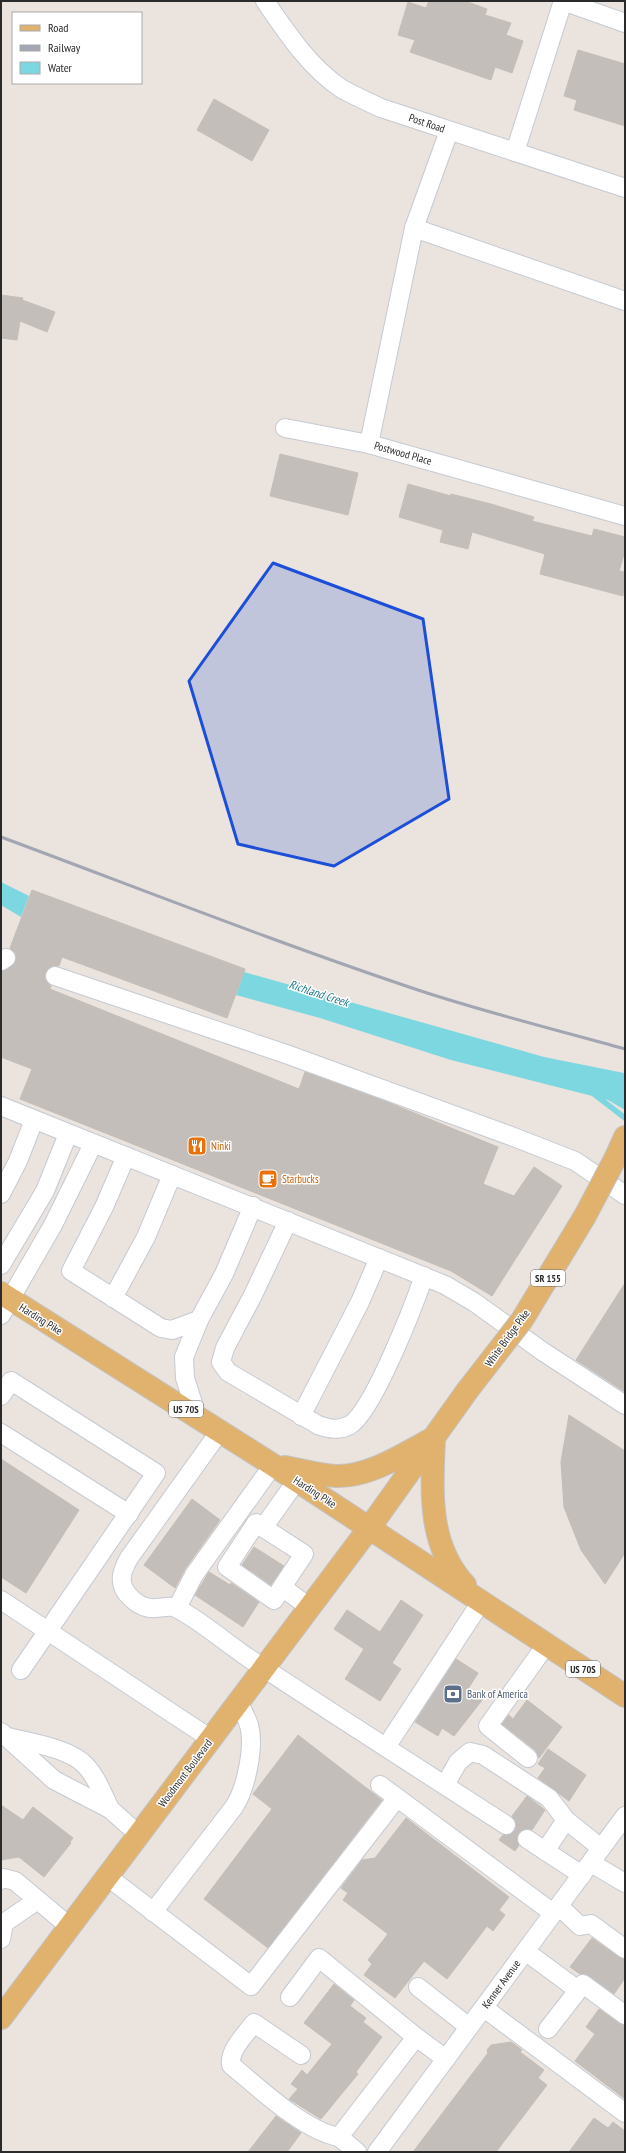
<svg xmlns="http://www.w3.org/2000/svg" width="626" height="2153" font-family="'PT Sans Narrow',sans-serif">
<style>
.water{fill:#7dd7e0}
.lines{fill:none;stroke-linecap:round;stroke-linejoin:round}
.stream{stroke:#7dd7e0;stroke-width:5.5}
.building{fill:#c3beb9;stroke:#c5beb7}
.minor-tunnel{stroke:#c4beba;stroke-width:18;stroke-dasharray:18 9;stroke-linecap:butt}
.minor-casing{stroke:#c5cad2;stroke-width:20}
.major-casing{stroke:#c3c3c3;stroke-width:24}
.minor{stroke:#fff;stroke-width:18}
.major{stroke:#e0b26d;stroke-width:22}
.rail{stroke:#a1a6b2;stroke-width:3}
.major-bridge-casing{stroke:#c3c3c3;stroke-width:24;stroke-linecap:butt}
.major-bridge{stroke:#e0b26d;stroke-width:22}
.marked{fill:#1d4ed8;fill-opacity:0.2;stroke:#1d4ed8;stroke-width:3;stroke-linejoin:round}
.labels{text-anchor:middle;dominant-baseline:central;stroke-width:3;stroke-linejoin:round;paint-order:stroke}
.shield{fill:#fff;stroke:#6a6a6a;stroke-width:1}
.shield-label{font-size:10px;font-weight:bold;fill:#2a2a2a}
.street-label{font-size:11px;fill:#2a2a2a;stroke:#fff}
.food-label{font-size:11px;fill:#c56008;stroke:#fff;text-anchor:start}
.service-label{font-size:11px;fill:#4e5e75;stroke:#fff;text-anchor:start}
.water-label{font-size:12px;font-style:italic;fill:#1d788b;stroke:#fff}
</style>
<rect width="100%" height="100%" fill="#eae3de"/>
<!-- water -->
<g class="water">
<path d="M1,882l28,14 -8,21 -20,-12z"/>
<path d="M244,972l300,85 80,16 1,37 -17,-10 -157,-40 -131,-42 -84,-23z"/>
</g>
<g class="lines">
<!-- stream -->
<path class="stream" d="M594,1094l31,24"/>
</g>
<!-- building -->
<g class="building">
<path d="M429,1h36l22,8 -2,6 26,8 -5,12 17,6 -11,32 -17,-6 -4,13 -81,-28 5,-12 -17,-5 10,-33 18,6z"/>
<path d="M578,50l47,14v62l-51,-16 3,-10 -13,-4z"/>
<path d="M214,99l55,31 -17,31 -55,-31z"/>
<path d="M1,295l22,3 -1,2 33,12 -8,20 -27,-11 -3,19 -16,-2z"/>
<path d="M280,454l78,19 -10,42 -78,-19z"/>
<path d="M408,484l43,12v-2l40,10 43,13 -2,4 60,15 2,-7 31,8v14l-6,20 6,1 -2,24 -83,-22 5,-20 -73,-22 -4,17 -28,-7 3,-12 -44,-13z"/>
<path d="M32,890l213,79 -18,49 -165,-61 -3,9h-6l-8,6v6l6,8 -1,3 249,100 6,-17 75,27 118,48 -15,37 31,12 20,-29 28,19 -70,110 -41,-25 -431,-172 12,-30 -31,-12v-85l14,-9v-10l-5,-5z"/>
<path d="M625,1283v109l-49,-32z"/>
<path d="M569,1415l56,36v102l-20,31 -24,-34 -17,-43 -3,-45z"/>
<path d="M1,1459l78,51 -53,83 -25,-16z"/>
<path d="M192,1499l28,21 -35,49 -10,19 -31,-23z"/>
<path d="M254,1547l30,19 -13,19 -29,-20z"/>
<path d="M209,1572l21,13 1,-2 28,19 -16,25 -48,-32z"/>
<path d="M401,1600l22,15 -31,48 9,6 -21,32 -35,-22 19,-30 -30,-20 13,-19 33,22z"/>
<path d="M456,1659l22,14 -10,16 15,10 -29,37 -12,-8 -4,8 -23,-14z"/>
<path d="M527,1700l35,27 -23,31 -4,-8 -33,-26 7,-9 4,4z"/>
<path d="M298,1735l84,65 -114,148 -64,-49 68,-90 -19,-15z"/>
<path d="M548,1749l38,26 -17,26 -31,-23 7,-10 -7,-4z"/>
<path d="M527,1796l18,14 -13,20 -5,-1 -9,4 -1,6 2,6 -4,6 -16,-11 4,-5 7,-1 5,-4v-9l-3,-5z"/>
<path d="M1,1805l22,15 10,-13 40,31 -3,4 1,1 -27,34 -25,-20 -18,3z"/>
<path d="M406,1818l103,79 -10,13 6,5 -12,16 -6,-5 -40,53 -23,-18 -29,37 -31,-23 8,-11 -4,-4 20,-26 -45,-34 5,-7 -7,-5 21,-28 13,-2z"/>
<path d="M592,1938l27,19 6,2v19l-11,16 -25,-18 -9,-2 -10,-7z"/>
<path d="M334,1984l20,16 -4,6 16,12 -3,4 19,15 -26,35 2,2 -37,45 -32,-20 9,-10 -7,-5 11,-14 5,5 25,-31 -28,-21z"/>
<path d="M599,2009l20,14 6,2v74l-50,-38 20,-27 -9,-7z"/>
<path d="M511,2042l11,8 -2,2 24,18 -6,8 9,7 -51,67h-83l75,-99 -1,-3 4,-5z"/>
<path d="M276,2116l25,17 -14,19h-39z"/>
<path d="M594,2118l14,10 5,-6 12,9v21h-56z"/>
</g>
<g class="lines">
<!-- minor-tunnel -->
<g class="minor-tunnel">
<path d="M6,958l49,18"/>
<path d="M506,1825l21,14"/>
</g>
<defs>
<g id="minor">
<path d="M265,1c22,32 44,66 77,88 13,7 26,13 39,19l244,80"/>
<path d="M563,1l62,22"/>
<path d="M515,152l48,-151"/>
<path d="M414,228l35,-97"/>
<path d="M285,428l84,16 256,72"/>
<path d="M369,444l45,-216 211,73"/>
<path d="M1,961l5,-3"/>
<path d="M55,976l231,78 225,82 64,25 50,34"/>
<path d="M1,1106l444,179 29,17 68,49 83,54"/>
<path d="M126,1156l-22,51 -33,64 90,57 11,2 27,-10"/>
<path d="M1,1194l17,-33 16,-41"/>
<path d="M288,1221l-35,74 -28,53 -4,14 7,10 90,53c11,4 21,6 32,0 23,-14 64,-120 74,-149"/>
<path d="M1,1265l44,-74 23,-57"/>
<path d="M113,1298l33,-61 26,-62"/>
<path d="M1,1315l52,-90 40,-81"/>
<path d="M1,1396l10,-15 145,92 -135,197"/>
<path d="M197,1416l-12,-38 -1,-21 15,-37 25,-46 29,-68"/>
<path d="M301,1416l59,-114 19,-44"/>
<path d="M220,1431l-91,127c-8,14 -12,27 2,40 21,20 34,3 47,11 26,14 48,34 72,50 85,56 171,111 256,166"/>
<path d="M1,1433l128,81"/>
<path d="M263,1528l34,-48"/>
<path d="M282,1587l-8,13 -47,-33 29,-44 48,31 -22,33 27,20"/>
<path d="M1,1600l210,139"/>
<path d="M177,1608l17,-33 79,-110"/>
<path d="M1,1732l53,48 56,29 29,26"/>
<path d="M8,1737c23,6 62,11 78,29 11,12 17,28 24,43"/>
<path d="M386,1747l95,-145"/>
<path d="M528,1758l-40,-32 58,-81"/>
<path d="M380,1785l173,128"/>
<path d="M445,1785l13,-23 12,-10 13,3 66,43 17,22 35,28"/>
<path d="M527,1839l55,36"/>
<path d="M545,1851l21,-31"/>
<path d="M591,1863l34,20"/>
<path d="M108,1877l143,109 146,-188"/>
<path d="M1,1880l2,-2 12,3 55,46"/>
<path d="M559,1906l21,20 11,-2 34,25"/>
<path d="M153,1912l81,-105c12,-18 21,-61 15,-82 -3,-8 -7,-16 -11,-24"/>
<path d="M1,1939l3,-16 32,-22"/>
<path d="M525,1951l53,39"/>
<path d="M418,1987l51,40"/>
<path d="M290,1997l29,-39 97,79 -77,100 18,15"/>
<path d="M484,2008l141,105"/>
<path d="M548,2029l35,-45 42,31"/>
<path d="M416,2037l30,22"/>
<path d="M301,2055l-47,-32c-9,12 -25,27 -23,42 28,23 73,66 108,72"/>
<path d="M377,2152l248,-336"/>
</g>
<g id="major">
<path d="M616,1157l9,-20"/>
<path d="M1,1293l272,172 352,231"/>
<path d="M434,1438c-2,52 -7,106 31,147"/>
<path d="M285,1467c16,3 34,8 51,9 33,1 66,-21 94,-36"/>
<path d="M1,2018l369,-491 97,-136"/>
</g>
</defs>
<!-- minor casing -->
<use href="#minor" class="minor-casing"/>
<!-- major casing -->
<use href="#major" class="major-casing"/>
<!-- minor -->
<use href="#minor" class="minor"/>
<!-- major -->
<use href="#major" class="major"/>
<!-- rail -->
<path class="rail" d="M1,837c140,52 279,107 420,154 67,22 136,39 204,58"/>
<defs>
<path id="major-bridge" d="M467,1391l55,-71 63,-104 31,-59"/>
</defs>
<!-- major-bridge casing -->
<use href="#major-bridge" class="major-bridge-casing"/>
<!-- major-bridge -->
<use href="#major-bridge" class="major-bridge"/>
</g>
<!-- marked area -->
<path class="marked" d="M273,563l150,56 26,180 -115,67 -96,-22 -49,-163z"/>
<!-- icons -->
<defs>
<symbol id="restaurant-square" viewBox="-11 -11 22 22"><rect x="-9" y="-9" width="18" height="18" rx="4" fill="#e8710a" stroke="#fff"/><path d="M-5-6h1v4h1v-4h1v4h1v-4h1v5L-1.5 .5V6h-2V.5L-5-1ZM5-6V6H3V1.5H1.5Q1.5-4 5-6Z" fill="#fff"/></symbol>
<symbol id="cafe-square" viewBox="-11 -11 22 22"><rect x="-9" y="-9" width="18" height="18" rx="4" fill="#e8710a" stroke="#fff"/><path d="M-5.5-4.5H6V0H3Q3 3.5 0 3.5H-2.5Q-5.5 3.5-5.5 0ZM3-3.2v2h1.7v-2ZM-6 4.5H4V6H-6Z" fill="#fff"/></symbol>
<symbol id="bank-square" viewBox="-11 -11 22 22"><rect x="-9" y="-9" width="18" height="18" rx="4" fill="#5c6f8a" stroke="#fff"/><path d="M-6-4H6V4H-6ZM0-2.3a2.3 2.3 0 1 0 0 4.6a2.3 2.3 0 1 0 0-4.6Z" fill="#fff"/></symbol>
</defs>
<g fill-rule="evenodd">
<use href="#restaurant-square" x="186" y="1135" width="22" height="22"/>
<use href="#cafe-square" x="257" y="1168" width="22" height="22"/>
<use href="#bank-square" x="442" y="1683" width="22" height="22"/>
</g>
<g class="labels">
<!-- shield labels -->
<g class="shield">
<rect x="531" y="1270" width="34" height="16" rx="3"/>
<rect x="169" y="1401" width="34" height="16" rx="3"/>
<rect x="566" y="1661" width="34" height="16" rx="3"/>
</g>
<g class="shield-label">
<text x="548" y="1278">SR 155</text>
<text x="186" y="1409">US 70S</text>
<text x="583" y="1669">US 70S</text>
</g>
<!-- street labels -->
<g class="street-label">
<text transform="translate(427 123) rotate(19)">Post Road</text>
<text transform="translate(403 453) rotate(16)">Postwood Place</text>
<text transform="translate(41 1319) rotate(32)">Harding Pike</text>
<text transform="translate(507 1338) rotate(-54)">White Bridge Pike</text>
<text transform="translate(315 1492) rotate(33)">Harding Pike</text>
<text transform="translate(185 1773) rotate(-53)">Woodmont Boulevard</text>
<text transform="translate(501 1984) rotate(-54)">Kenner Avenue</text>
</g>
<!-- food labels -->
<g class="food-label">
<text x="211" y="1146">Ninki</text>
<text x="282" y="1179">Starbucks</text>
</g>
<!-- service labels -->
<g class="service-label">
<text x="467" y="1694">Bank of America</text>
</g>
<!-- water labels -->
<g class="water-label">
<text transform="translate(319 993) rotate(18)">Richland Creek</text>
</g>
</g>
<!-- border -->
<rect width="626" height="2153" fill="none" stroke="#2a2a2a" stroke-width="4"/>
<!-- legend -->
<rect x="12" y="12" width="130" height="72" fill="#ffffff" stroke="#aaaaaa"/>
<rect x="20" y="25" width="20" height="6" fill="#e0b26d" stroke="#aaaaaa"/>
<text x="48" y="32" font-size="12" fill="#2a2a2a">Road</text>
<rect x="20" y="45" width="20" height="6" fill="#a1a6b2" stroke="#aaaaaa"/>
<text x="48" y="52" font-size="12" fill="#2a2a2a">Railway</text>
<rect x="20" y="62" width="20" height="12" fill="#7dd7e0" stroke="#aaaaaa"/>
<text x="48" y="72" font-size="12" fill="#2a2a2a">Water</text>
</svg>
